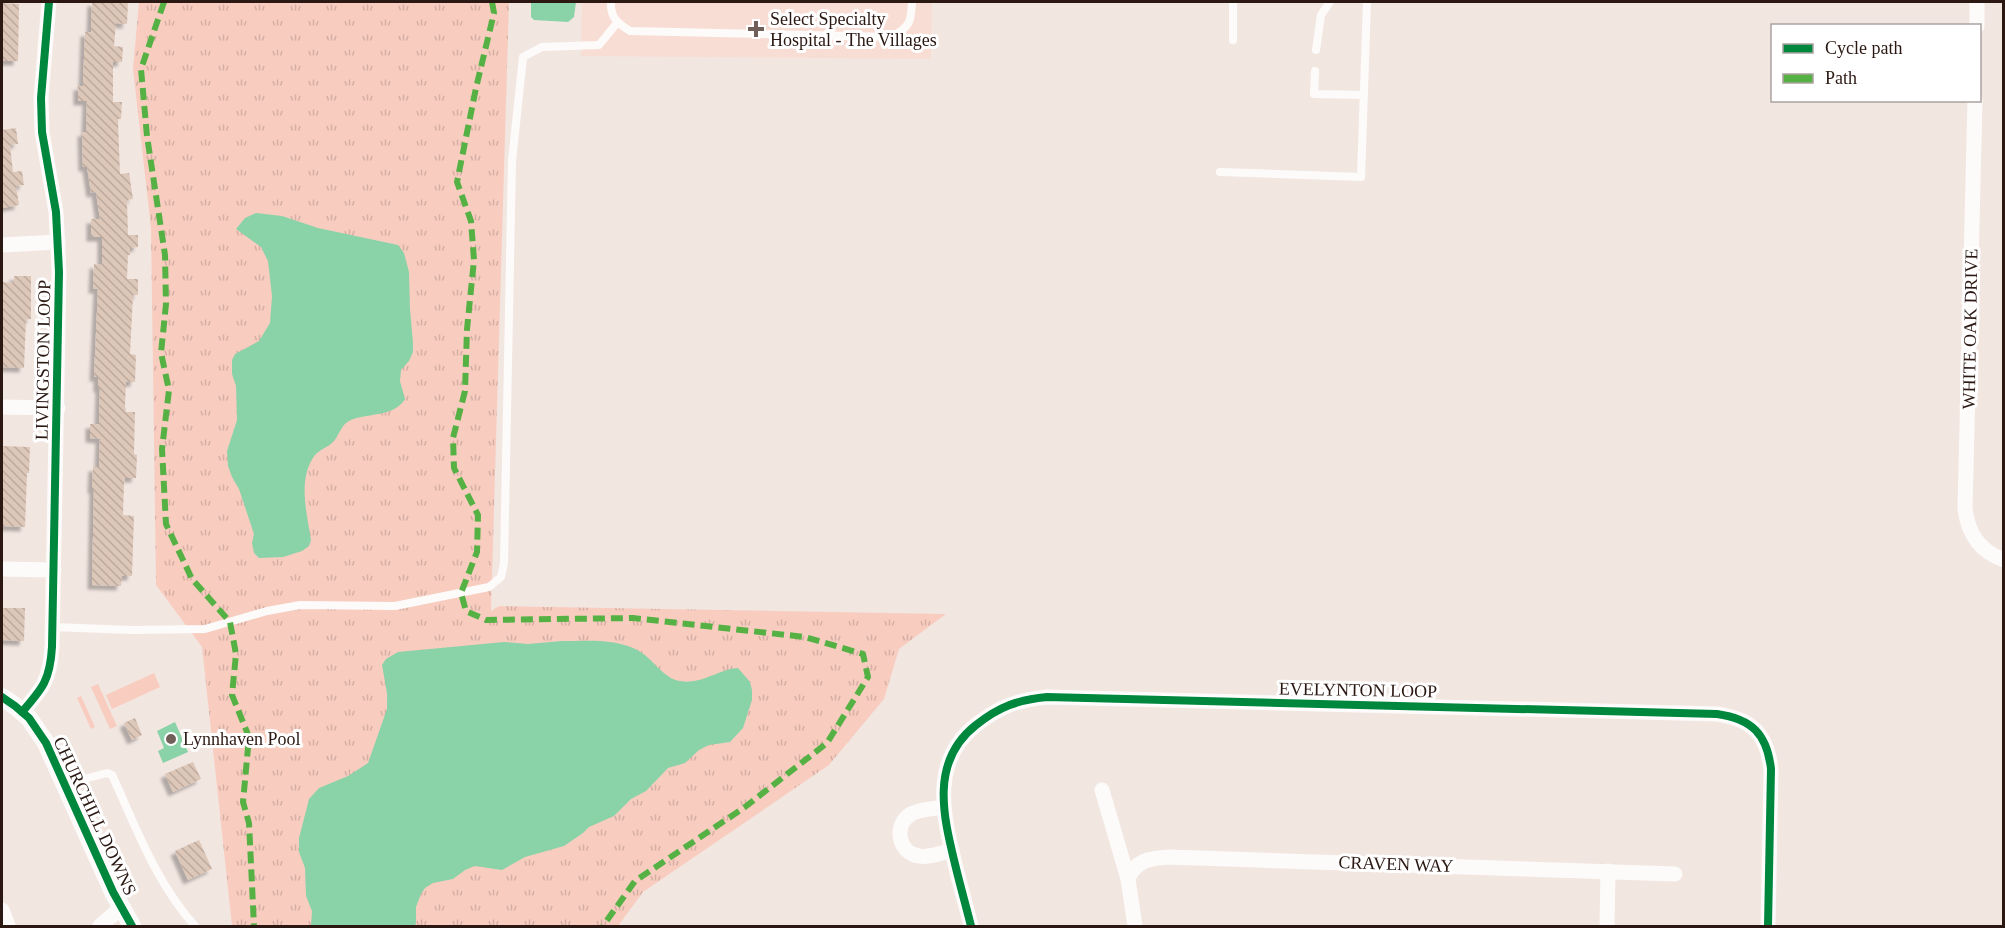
<svg xmlns="http://www.w3.org/2000/svg" width="2005" height="928" font-family="'Times New Roman',serif">
<style>
.built{fill:#f8ddd4}
.grass{fill:url(#grass-tufts)}
.pitch{fill:#f8cdc0}
.water{fill:#8ad2a7}
.building{fill:url(#building-back-hatch);filter:url(#shadow)}
.lines{fill:none;stroke-linecap:round;stroke-linejoin:round}
.service{stroke:#fdfbfa;stroke-width:8}
.minor{stroke:#fdfbfa;stroke-width:15}
.tertiary{stroke:#fdfbfa;stroke-width:18}
.quiet{stroke:#56b144;stroke-width:6;stroke-dasharray:12 6;stroke-linecap:butt}
.cycleway-casing{stroke:#fff;stroke-width:11}
.cycleway{stroke:#00873e;stroke-width:8}
.poi-dot{fill:#71605a;stroke:#fff;stroke-width:2}
.labels{text-anchor:middle;dominant-baseline:central;stroke-width:6;stroke-linejoin:round;paint-order:stroke}
.poi-label{font-size:18px;fill:#2b1812;stroke:#fff;text-anchor:start}
.street-label{font-size:18px;fill:#2b1812;stroke:#fff}
</style>
<defs>
<pattern id="grass-tufts" width="24" height="20" patternUnits="userSpaceOnUse" patternTransform="scale(1.5)"><rect width="24" height="20" fill="#f8cdc0"/><path d="M3 7l-1-3M5 7V3M7 7l1-3M15 17l-1-3M17 17v-4M19 17l1-3" fill="none" stroke="#d5afa4"/></pattern>
<pattern id="building-back-hatch" width="6" height="6" patternUnits="userSpaceOnUse" patternTransform="scale(1.5)"><rect width="6" height="6" fill="#ddc7b8"/><path d="M-1 5l2 2M0 0l6 6M5-1l2 2" fill="none" stroke="#beaa9d"/></pattern>
<filter id="shadow"><feDropShadow dx="-4.5" dy="4.5" stdDeviation="1.5" flood-color="#0004"/></filter>
</defs>
<rect width="100%" height="100%" fill="#f2e6e1"/>
<!-- built -->
<path class="built" d="M582,2h350l-1,57 -350,-3z"/>
<!-- grass -->
<path class="grass" d="M139,2h370l-18,609 8,-5 447,8 -47,35 -15,50 -55,66 -186,127 -25,34h-386l-30,-279 -46,-62 -5,-357 -18,-159z"/>
<!-- pitch -->
<g class="pitch">
<path d="M154,673l6,14 -48,22 -6,-14z"/>
<path d="M98,684l19,42 -7,3 -19,-42z"/>
<path d="M81,696l14,31 -4,2 -14,-31z"/>
</g>
<!-- water -->
<g class="water">
<path d="M531,2h45l-2,15 -6,5 -34,-2 -3,-3z"/>
<path d="M256,213l26,3 36,12 80,17 6,8 5,19 1,37 3,34v9l-4,9 -8,9 -1,11 5,18c-11,18 -37,14 -54,21 -10,4 -11,14 -17,21 -5,6 -14,8 -19,14 -18,24 -8,58 -4,85l-2,6 -7,5 -19,6 -24,1 -5,-5 -2,-10 2,-9 -15,-45 -7,-12 -4,-11 -1,-15 10,-31 -1,-34 -4,-12v-14l3,-6 24,-13 11,-18 2,-27 -4,-35 -7,-14 -25,-18 9,-11z"/>
<path d="M562,641c25,0 55,-3 77,10 14,8 25,28 41,30 22,4 38,-12 58,-13l12,14 2,8v10l-9,28 -13,14 -21,3 -10,5 -14,13 -17,5 -22,23 -15,8 -17,17 -25,11 -6,6 -19,13 -39,11 -23,13 -27,-4 -10,4 -12,9 -20,4 -8,5 -4,6 -5,13v17l-3,2h-102l1,-15 -6,-15 -1,-28 -6,-16v-14l7,-27 3,-12 10,-11 29,-12 20,-13 19,-54v-16l-5,-28 4,-6 12,-7 106,-10 24,2z"/>
<path d="M175,722l13,30 -25,11 -5,-12 6,-3 -7,-17z"/>
</g>
<!-- building -->
<g class="building">
<path d="M92,2h36l-1,22 -11,-1 -2,23 9,1 -1,15h-9v40h9l-1,17h-3l2,55 9,-1 4,26 -6,1 1,35h10v12l-8,1v7h-2l-1,24h11v16h-5l-3,59 6,1 -1,27h-9l-1,24 1,6h9l-1,42 3,1 -1,23h-11l-1,5 -1,32 11,1 -2,60h-10l-1,10 -29,-1 2,-96h-2l1,-22h6l1,-28 -10,-1v-14h9l1,-36h-2v-11h-4l4,-88h-5l1,-25 8,1v-28h-11v-18h9l-4,-27 -5,1 -4,-26h-4l-1,-35h4l1,-31h-9v-15h5l2,-54h6z"/>
<path d="M2,3l17,1 -1,57h-16z"/>
<path d="M16,128l2,16 -8,1 3,27 9,-1 2,14 -8,1 3,19 -17,3v-78z"/>
<path d="M14,276h17v43h-5l-2,49 -22,-1v-85l12,1z"/>
<path d="M2,446l28,1 -1,26h-2l-2,54 -23,-1z"/>
<path d="M2,608h23l-1,33 -22,-1z"/>
<path d="M135,718l7,17 -10,5 -8,-17z"/>
<path d="M193,762l8,17 -28,13 -8,-18z"/>
<path d="M199,840l13,29 -24,11 -13,-29z"/>
</g>
<g class="lines">
<!-- service -->
<g class="service">
<path d="M611,2c-1,15 6,21 19,29l262,6c18,-11 19,-14 20,-35"/>
<path d="M1233,40v-38"/>
<path d="M1316,50l5,-35 9,-13"/>
<path d="M1315,71l-1,23 50,1"/>
<path d="M1220,172l141,5 6,-175"/>
<path d="M53,627l78,3 74,-1 62,-18 33,-6 95,1 94,-19 12,-10 3,-14 8,-402 11,-104 19,-10 57,-2 18,-22"/>
<path d="M65,784l42,-11 5,2c24,52 44,108 83,151"/>
</g>
<!-- minor -->
<g class="minor">
<path d="M1977,26v-24"/>
<path d="M1975,100l-10,409c3,24 14,42 39,51"/>
<path d="M2,245l56,-3"/>
<path d="M2,407l56,1"/>
<path d="M2,569l52,1"/>
<path d="M22,712c21,-24 28,-32 30,-65l7,-375 -3,-60 -14,-80 -1,-34 8,-96"/>
<path d="M1102,790l26,89 7,47"/>
<path d="M944,807c-11,2 -24,2 -33,7 -18,11 -13,39 8,42 10,2 23,-3 33,-6"/>
<path d="M1128,879c7,-19 23,-21 41,-22l506,17"/>
<path d="M2,910l6,16"/>
<path d="M100,926l22,-19"/>
<path d="M971,926c-5,-20 -11,-41 -16,-62 -12,-49 -25,-103 21,-139 24,-19 42,-25 71,-28l670,17c35,5 50,20 54,55l-3,157"/>
<path d="M1607,926l1,-55"/>
</g>
<!-- tertiary -->
<path class="tertiary" d="M2,697l13,9 14,12 17,25 67,149 19,34"/>
<!-- quiet -->
<g class="quiet">
<path d="M164,2l-23,67 6,67 18,119 1,49 -5,49 8,37 -7,59 4,75 26,55 38,43 6,32 -4,41 17,42 -6,65 6,21 5,103"/>
<path d="M492,2l2,11 -18,75 -19,94 14,39 3,39 -7,69 -2,62 -12,47 1,30 24,47 -1,37 -16,41 5,18 20,9 147,-2 172,19 58,17 5,23 -41,66 -82,64 -110,74 -32,45"/>
</g>
<defs>
<g id="cycleway">
<path d="M2,697l13,9 14,12 17,25 67,149 19,34"/>
<path d="M22,712c21,-24 28,-32 30,-65l7,-375 -3,-60 -14,-80 -1,-34 8,-96"/>
<path d="M971,926c-5,-20 -11,-41 -16,-62 -12,-49 -25,-103 21,-139 24,-19 42,-25 71,-28l670,17c35,5 50,20 54,55l-3,157"/>
</g>
</defs>
<!-- cycleway casing -->
<use href="#cycleway" class="cycleway-casing"/>
<!-- cycleway -->
<use href="#cycleway" class="cycleway"/>
</g>
<!-- markers -->
<g class="poi-dot">
<path d="M753 20h6v6h6v6h-6v6h-6v-6h-6v-6h6z"/>
<circle cx="171" cy="739" r="6"/>
</g>
<g class="labels">
<!-- poi labels -->
<g class="poi-label">
<text x="770" y="19">Select Specialty<tspan x="770" dy="21">Hospital - The Villages</tspan></text>
<text x="183" y="739">Lynnhaven Pool</text>
</g>
<!-- street labels -->
<g class="street-label">
<text transform="translate(1970 329) rotate(-89)">WHITE OAK DRIVE</text>
<text transform="translate(43 360) rotate(-89)">LIVINGSTON LOOP</text>
<text transform="translate(1358 690) rotate(1)">EVELYNTON LOOP</text>
<text transform="translate(95 816) rotate(65)">CHURCHILL DOWNS</text>
<text transform="translate(1396 864) rotate(2)">CRAVEN WAY</text>
</g>
</g>
<!-- border -->
<rect width="2005" height="928" fill="none" stroke="#2b1812" stroke-width="6"/>
<!-- legend -->
<rect x="1771" y="24" width="210" height="78" fill="#ffffff" stroke="#aaa3a0" stroke-width="1.5"/>
<rect x="1783" y="44" width="30" height="9" fill="#00873e" stroke="#aaa3a0" stroke-width="1.5"/>
<text x="1825" y="54" font-size="18" fill="#2b1812">Cycle path</text>
<rect x="1783" y="74" width="30" height="9" fill="#56b144" stroke="#aaa3a0" stroke-width="1.5"/>
<text x="1825" y="84" font-size="18" fill="#2b1812">Path</text>
</svg>
